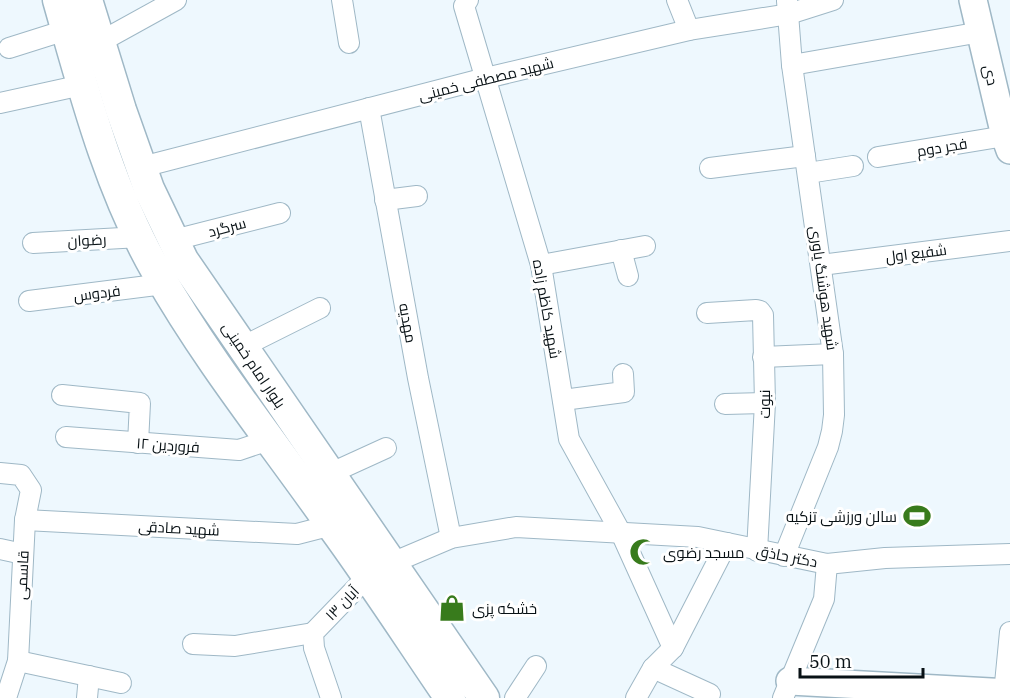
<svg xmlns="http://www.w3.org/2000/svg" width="1010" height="698" font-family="'IBM Plex Serif',Cairo,serif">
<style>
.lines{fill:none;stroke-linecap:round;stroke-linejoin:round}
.street-casing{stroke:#9fb8c6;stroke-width:22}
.secondary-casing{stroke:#9fb8c6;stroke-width:30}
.primary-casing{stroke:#9fb8c6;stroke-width:33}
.street{stroke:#fff;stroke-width:20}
.secondary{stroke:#fff;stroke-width:27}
.primary{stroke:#fff;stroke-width:30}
.labels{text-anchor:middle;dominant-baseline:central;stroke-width:6;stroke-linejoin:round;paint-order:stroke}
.street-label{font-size:15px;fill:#081115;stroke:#fff}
.poi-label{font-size:15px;fill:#081115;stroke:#fff;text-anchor:start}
</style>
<rect width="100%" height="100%" fill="#eef8fe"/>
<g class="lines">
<defs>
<g id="street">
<path d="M342,0l7,43"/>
<path d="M468,0l-4,6 77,259 28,174 52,94 52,115"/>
<path d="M677,0l12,30"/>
<path d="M100,42l76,-42"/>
<path d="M9,48l57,-18"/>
<path d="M792,65l189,-33"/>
<path d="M0,103l82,-18"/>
<path d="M369,108l49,270 33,160"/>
<path d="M878,157l127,-21"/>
<path d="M142,167l344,-89 203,-48 100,-16 44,-14"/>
<path d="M710,168l95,-12"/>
<path d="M808,173l45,-7"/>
<path d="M385,200l32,-4"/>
<path d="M174,240l106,-27"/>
<path d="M33,243l107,-6"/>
<path d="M621,250l7,26"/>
<path d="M541,265l104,-19"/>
<path d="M821,265l189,-24"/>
<path d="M29,301l135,-17"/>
<path d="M707,313l49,-3 4,1 3,4 2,88 -8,148"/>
<path d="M242,347l78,-39"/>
<path d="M763,357l70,-3"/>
<path d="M62,395l78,8 -2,40"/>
<path d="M563,400l61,-8 -1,-18"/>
<path d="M725,404l40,-1"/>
<path d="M66,437l173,13 30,-10"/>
<path d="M0,473l21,2 10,15 -6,30 -7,141 -12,37"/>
<path d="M329,474l57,-26"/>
<path d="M25,520l272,14 35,-9"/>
<path d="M0,549l23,5"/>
<path d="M784,556l44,-109 4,-16 2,-16 -1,-61 -41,-289 -5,-64"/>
<path d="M392,563l59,-25 65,-11 182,10 129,27 58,-6 125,-4"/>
<path d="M193,644l42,2 78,-13"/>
<path d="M18,661l103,22"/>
<path d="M653,668l57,26"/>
<path d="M1004,694l6,-62"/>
<path d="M87,698l2,-22"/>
<path d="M331,698l-17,-50 -1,-15 54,-56"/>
<path d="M515,698l21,-32"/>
<path d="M636,698l17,-30 20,-20 54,-105"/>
<path d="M783,698l41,-99 3,-35"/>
</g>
<g id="secondary">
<path d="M973,0l32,136 5,14"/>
<path d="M790,681l220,12"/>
</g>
<g id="primary">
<path d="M58,0c26,91 51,189 99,272 51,90 116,170 175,254 41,56 79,115 118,172"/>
<path d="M87,0l34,110 28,79 34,71 301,438"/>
</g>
</defs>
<!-- street casing -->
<use href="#street" class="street-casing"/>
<!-- secondary casing -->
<use href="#secondary" class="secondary-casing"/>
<!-- primary casing -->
<use href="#primary" class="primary-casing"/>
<!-- street -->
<use href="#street" class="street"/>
<!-- secondary -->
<use href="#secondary" class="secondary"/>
<!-- primary -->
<use href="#primary" class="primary"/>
</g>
<!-- icons -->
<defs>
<symbol id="stadium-bare" viewBox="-9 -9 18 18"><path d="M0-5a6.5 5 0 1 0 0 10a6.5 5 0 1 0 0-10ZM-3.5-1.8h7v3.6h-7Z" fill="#387b1c" stroke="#fff" stroke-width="2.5" paint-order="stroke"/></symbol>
<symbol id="mosque-bare" viewBox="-9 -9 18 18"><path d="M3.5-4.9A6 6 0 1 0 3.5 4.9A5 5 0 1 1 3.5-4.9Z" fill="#387b1c" stroke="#fff" stroke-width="2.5" paint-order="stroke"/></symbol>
<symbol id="shop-bare" viewBox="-9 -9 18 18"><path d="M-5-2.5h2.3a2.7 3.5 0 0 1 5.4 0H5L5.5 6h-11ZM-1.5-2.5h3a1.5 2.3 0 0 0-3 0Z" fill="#387b1c" stroke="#fff" stroke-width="2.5" paint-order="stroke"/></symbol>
</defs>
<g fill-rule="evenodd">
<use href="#stadium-bare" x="898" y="497" width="38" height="38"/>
<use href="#mosque-bare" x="624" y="533" width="38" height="38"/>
<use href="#shop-bare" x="433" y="589" width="38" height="38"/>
</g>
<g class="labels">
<!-- street labels -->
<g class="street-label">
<text transform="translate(991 75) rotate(77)">دی</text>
<text transform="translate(486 79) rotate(-14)">شهید مصطفی خمینی</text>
<text transform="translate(942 147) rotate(-9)">فجر دوم</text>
<text transform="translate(227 227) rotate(-15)">سرگرد</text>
<text transform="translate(87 240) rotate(-3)">رضوان</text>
<text transform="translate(916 253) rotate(-7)">شفیع اول</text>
<text transform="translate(824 288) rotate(82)">شهید هوشنگ یاوری</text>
<text transform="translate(97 293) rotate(-7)">فردوس</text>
<text transform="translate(547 309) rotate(80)">شهید کاظم زاده</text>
<text transform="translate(408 323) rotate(80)">مهدیه</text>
<text transform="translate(254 365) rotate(56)">بلوار امام خمینی</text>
<text transform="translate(764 404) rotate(-90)">نبوت</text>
<text transform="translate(168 445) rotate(4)">۱۲ فروردین</text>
<text transform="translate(179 528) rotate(3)">شهید صادقی</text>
<text transform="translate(787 556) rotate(11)">دکتر حاذق</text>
<text transform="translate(22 575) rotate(-87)">قاسمی</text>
<text transform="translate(342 603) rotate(-46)">۱۳ آبان</text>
</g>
<!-- poi labels -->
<g class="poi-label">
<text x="897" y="516" text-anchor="end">سالن ورزشی تزکیه</text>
<text x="663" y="552">مسجد رضوی</text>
<text x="472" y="608">خشکه پزی</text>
</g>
</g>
<!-- scale -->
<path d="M800 668v9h123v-9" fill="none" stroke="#081115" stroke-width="3"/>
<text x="809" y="668" font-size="18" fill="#081115" stroke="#ffffff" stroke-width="4.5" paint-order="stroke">50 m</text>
</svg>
